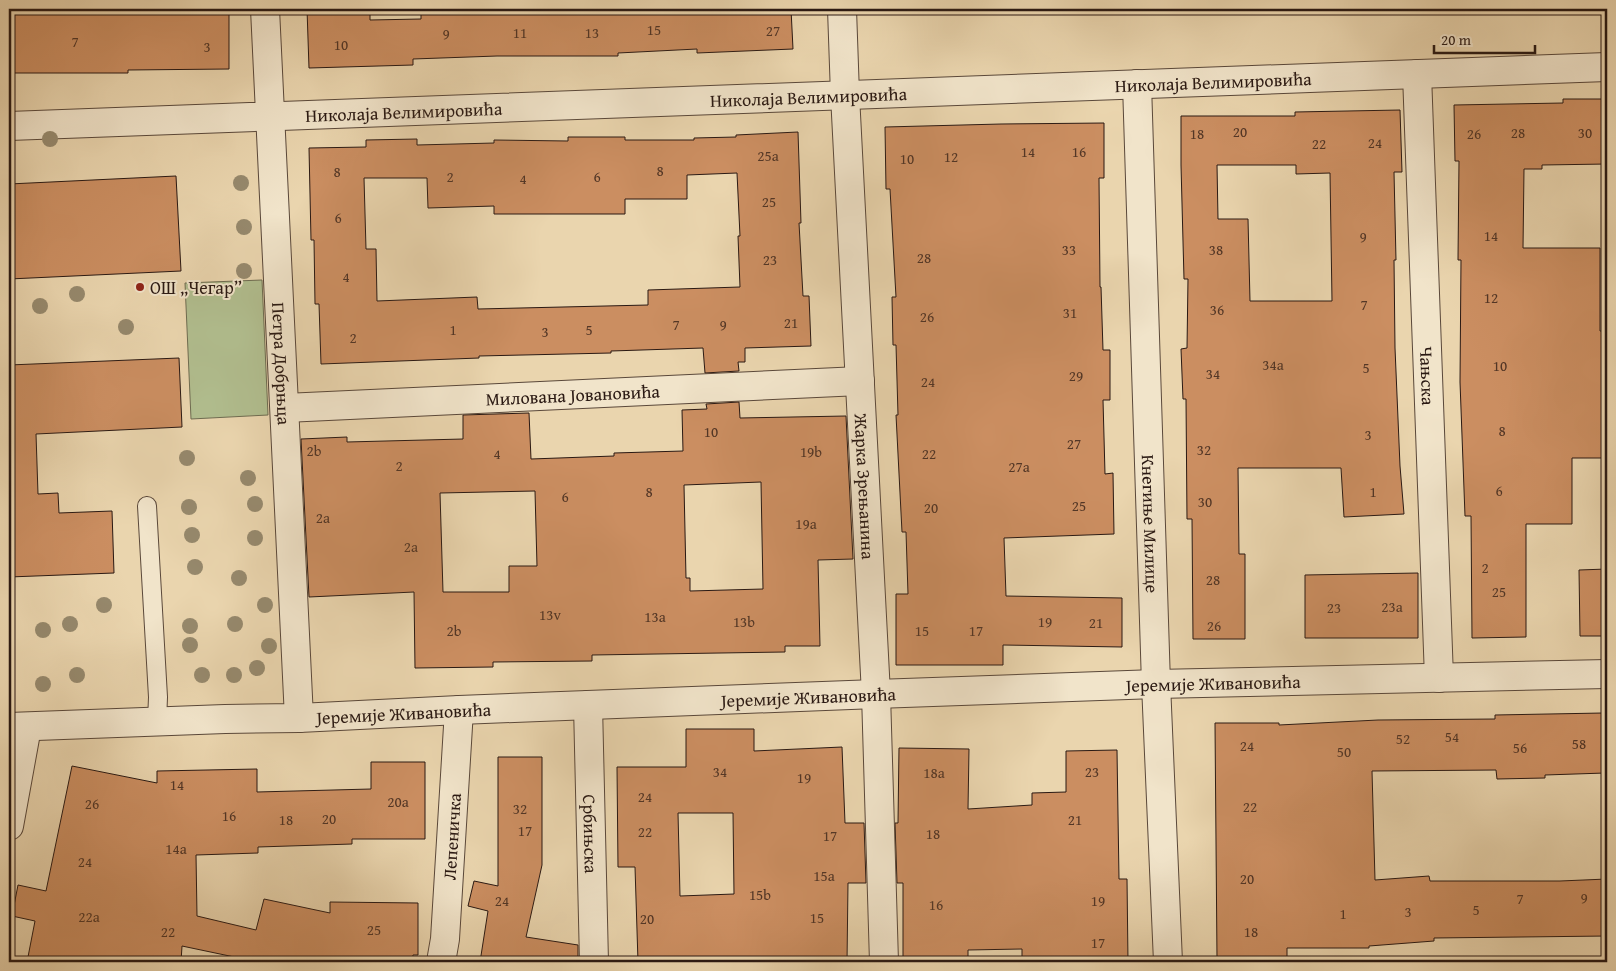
<svg xmlns="http://www.w3.org/2000/svg" width="1616" height="971" font-family="'Gentium Book Plus',serif">
<style>
.green{fill:#b1be8f;stroke:#6e6c51}
.building{fill:#cb8e61;stroke:#2a1913;fill-rule:evenodd}
.lines{fill:none;stroke-linecap:round;stroke-linejoin:round}
.service-casing{stroke:#5a483a;stroke-width:20}
.minor-casing{stroke:#5a483a;stroke-width:30}
.service{stroke:#f1e4ca;stroke-width:18}
.minor{stroke:#f1e4ca;stroke-width:28}
.tree{fill:#96896d}
.poi-dot{fill:#8f2418;stroke:#f1e4ca;stroke-width:2}
.labels{text-anchor:middle;dominant-baseline:central;stroke-width:4;stroke-linejoin:round;paint-order:stroke}
.number-label{font-size:15px;fill:#523626}
.street-label{font-size:18px;fill:#2a1913;stroke:#f1e4ca}
.poi-label{font-size:18px;fill:#2a1913;stroke:#f1e4ca;text-anchor:start}
</style>
<rect width="100%" height="100%" fill="#ead5ae"/>
<filter id="stains"><feTurbulence type="fractalNoise" baseFrequency=".004" numOctaves="4"/><feColorMatrix values="0 0 0 0 .2 0 0 0 0 .09 0 0 0 0 .02 0 0 0 .5 -.17"/></filter>
<radialGradient id="worn" r=".72"><stop offset=".6" stop-color="#630" stop-opacity="0"/><stop offset="1" stop-color="#630" stop-opacity=".3"/></radialGradient>
<!-- green -->
<path class="green" d="M262,280l6,135 -77,4 -6,-136z"/>
<!-- building -->
<g class="building">
<path d="M9,9h220v60l-101,1v3h-119z"/>
<path d="M307,9h63v11l51,-1v-10h370l2,40 -96,4v-4l-79,4v3h-121l-84,3v6l-104,3z"/>
<path d="M1563,99h44v65l-65,1v4h-18l-1,79h77v83h7v127h-35v66h-46v113l-54,1 -1,-122h-6l-5,-134 1,-122h-3l1,-99h-4l-1,-56 109,-2z"/>
<path d="M1400,110l2,62h-8l2,88h-2l1,88 5,118 4,48 -60,3 -3,-49h-103l1,86h6v85h-52l-1,-120h-5l-1,-120h-3l-2,-50 6,-1 1,-69h-4l-3,-114v-49h114v-4zM1217,165h79v9l34,-1 2,128h-82l-2,-82h-30z"/>
<path d="M1104,123v55h-5l1,109h1l2,63h7v50h-7l2,74 8,-1 1,61 -110,4 2,58 116,2v49l-119,-2v20h-107v-71h12l-2,-62h-4l-6,-117h2l-2,-70h-3l-1,-48h4l-6,-108h-4l-1,-62 116,-3z"/>
<path d="M798,132l3,91h-2l4,73h6l2,50 -66,2v14h-7l1,9 -34,2 -2,-25 -92,3v2l-132,3v2l-158,6 -2,-60h-4l-1,-64h-3l-2,-92 57,-1v-7l51,-1v6l77,-2v-3l74,1v-4h57v3h69v-2l42,-1v-2zM737,173l3,63h-2l2,51 -92,3v15l-170,4 -1,-12 -100,4 -1,-52h-10l-2,-71h63l1,30 66,-2v8h131v-15h62v-24z"/>
<path d="M176,176l5,95 -172,8v-95z"/>
<path d="M179,358l3,69 -146,7 2,60 20,-1 1,20 53,-2 2,62 -105,4v-212z"/>
<path d="M739,402l1,16 106,-2 7,143 -35,1 2,86h-35v6l-193,3v6l-99,1v5l-78,1 -1,-76 -105,5 -8,-158 46,-2v5l116,-3v-24l66,-2 2,46 83,-3v-3l69,-2 -1,-41 25,-1 -1,-5zM761,482l2,107 -73,2v-13h-4l-2,-93zM535,491l2,75h-28v26h-66l-3,-99z"/>
<path d="M1607,569v67h-27l-1,-66z"/>
<path d="M1418,573v65h-113v-63z"/>
<path d="M1603,713l2,60 -60,2v3l-48,1 -1,-9 -124,1 3,109 54,-4 1,5h130l47,-2v57l-173,2v3l-65,5v2h-82v9l-70,2 -2,-236h64v2l99,-5 117,-1v-4z"/>
<path d="M686,729h68v22l88,-4 3,76h19l2,60h-18l-1,79h-209l-3,-95h-17l-1,-100h69zM678,813h55l1,81 -54,2z"/>
<path d="M899,748l70,1 -1,60 64,-4v-12l34,-1v-41l51,-1 2,129h8l1,83h-106v-13l-54,1v12h-65v-79h-6l-2,-60h3z"/>
<path d="M498,757h44v108l-16,72 52,8v17h-98l8,-51 -20,-5 6,-25 24,5z"/>
<path d="M371,762h54v77h-73v5l-94,3v6l-62,2 1,61 59,14 8,-31 66,14v-11l88,1v52h-5l-1,7h-154l-76,-16 -1,16h-154l8,-41 -23,-5 6,-31 28,6 26,-125 85,17v-12l100,-2v23l114,-3z"/>
</g>
<g class="lines">
<defs>
<path id="service" d="M147,506l11,191 -1,25"/>
<g id="minor">
<path id="s1" d="M265,9l34,709"/>
<path id="s2" d="M842,9l3,86 31,599 8,268"/>
<path id="s3" d="M1417,74l22,604"/>
<path id="s4" d="M1137,84l19,600 12,278"/>
<path id="s5" d="M9,126l1598,-59"/>
<path id="s6" d="M285,408l575,-27"/>
<path id="s7" d="M588,705l6,257"/>
<path id="s8" d="M9,727l216,-8 74,-1 160,-8 417,-16 280,-10 451,-10"/>
<path d="M9,826l18,-99"/>
<path id="s9" d="M441,962l4,-23 14,-229"/>
</g>
</defs>
<!-- service casing -->
<use href="#service" class="service-casing"/>
<!-- minor casing -->
<use href="#minor" class="minor-casing"/>
<!-- service -->
<use href="#service" class="service"/>
<!-- minor -->
<use href="#minor" class="minor"/>
</g>
<!-- trees -->
<g class="tree">
<circle cx="50" cy="139" r="8"/>
<circle cx="241" cy="183" r="8"/>
<circle cx="244" cy="227" r="8"/>
<circle cx="244" cy="271" r="8"/>
<circle cx="77" cy="294" r="8"/>
<circle cx="40" cy="306" r="8"/>
<circle cx="126" cy="327" r="8"/>
<circle cx="187" cy="458" r="8"/>
<circle cx="248" cy="478" r="8"/>
<circle cx="255" cy="504" r="8"/>
<circle cx="189" cy="507" r="8"/>
<circle cx="192" cy="535" r="8"/>
<circle cx="255" cy="538" r="8"/>
<circle cx="195" cy="567" r="8"/>
<circle cx="239" cy="578" r="8"/>
<circle cx="104" cy="605" r="8"/>
<circle cx="265" cy="605" r="8"/>
<circle cx="70" cy="624" r="8"/>
<circle cx="235" cy="624" r="8"/>
<circle cx="190" cy="626" r="8"/>
<circle cx="43" cy="630" r="8"/>
<circle cx="190" cy="645" r="8"/>
<circle cx="269" cy="646" r="8"/>
<circle cx="257" cy="668" r="8"/>
<circle cx="77" cy="675" r="8"/>
<circle cx="202" cy="675" r="8"/>
<circle cx="234" cy="675" r="8"/>
<circle cx="43" cy="684" r="8"/>
</g>
<!-- markers -->
<circle class="poi-dot" cx="140" cy="287" r="5"/>
<g class="labels">
<!-- number labels -->
<g class="number-label">
<text x="654" y="29">15</text>
<text x="773" y="30">27</text>
<text x="520" y="32">11</text>
<text x="592" y="32">13</text>
<text x="446" y="33">9</text>
<text x="75" y="41">7</text>
<text x="341" y="44">10</text>
<text x="207" y="46">3</text>
<text x="1240" y="131">20</text>
<text x="1518" y="132">28</text>
<text x="1585" y="132">30</text>
<text x="1197" y="133">18</text>
<text x="1474" y="133">26</text>
<text x="1375" y="142">24</text>
<text x="1319" y="143">22</text>
<text x="1028" y="151">14</text>
<text x="1079" y="151">16</text>
<text x="768" y="155">25a</text>
<text x="951" y="156">12</text>
<text x="907" y="158">10</text>
<text x="660" y="170">8</text>
<text x="337" y="171">8</text>
<text x="450" y="176">2</text>
<text x="597" y="176">6</text>
<text x="523" y="178">4</text>
<text x="769" y="201">25</text>
<text x="338" y="217">6</text>
<text x="1491" y="235">14</text>
<text x="1363" y="236">9</text>
<text x="1069" y="249">33</text>
<text x="1216" y="249">38</text>
<text x="924" y="257">28</text>
<text x="770" y="259">23</text>
<text x="346" y="276">4</text>
<text x="1491" y="297">12</text>
<text x="1364" y="304">7</text>
<text x="1217" y="309">36</text>
<text x="1070" y="312">31</text>
<text x="927" y="316">26</text>
<text x="791" y="322">21</text>
<text x="676" y="324">7</text>
<text x="723" y="324">9</text>
<text x="453" y="329">1</text>
<text x="589" y="329">5</text>
<text x="545" y="331">3</text>
<text x="353" y="337">2</text>
<text x="1273" y="364">34a</text>
<text x="1500" y="365">10</text>
<text x="1366" y="367">5</text>
<text x="1213" y="373">34</text>
<text x="1076" y="375">29</text>
<text x="928" y="381">24</text>
<text x="1502" y="430">8</text>
<text x="711" y="431">10</text>
<text x="1368" y="434">3</text>
<text x="1074" y="443">27</text>
<text x="1204" y="449">32</text>
<text x="314" y="450">2b</text>
<text x="811" y="451">19b</text>
<text x="497" y="453">4</text>
<text x="929" y="453">22</text>
<text x="399" y="465">2</text>
<text x="1019" y="466">27a</text>
<text x="1499" y="490">6</text>
<text x="649" y="491">8</text>
<text x="1373" y="491">1</text>
<text x="565" y="496">6</text>
<text x="1205" y="501">30</text>
<text x="1079" y="505">25</text>
<text x="931" y="507">20</text>
<text x="323" y="517">2a</text>
<text x="806" y="523">19a</text>
<text x="411" y="546">2a</text>
<text x="1485" y="567">2</text>
<text x="1213" y="579">28</text>
<text x="1499" y="591">25</text>
<text x="1392" y="606">23a</text>
<text x="1334" y="607">23</text>
<text x="550" y="614">13v</text>
<text x="655" y="616">13a</text>
<text x="744" y="621">13b</text>
<text x="1045" y="621">19</text>
<text x="1096" y="622">21</text>
<text x="1214" y="625">26</text>
<text x="454" y="630">2b</text>
<text x="922" y="630">15</text>
<text x="976" y="630">17</text>
<text x="1452" y="736">54</text>
<text x="1403" y="738">52</text>
<text x="1579" y="743">58</text>
<text x="1247" y="745">24</text>
<text x="1520" y="747">56</text>
<text x="1344" y="751">50</text>
<text x="720" y="771">34</text>
<text x="1092" y="771">23</text>
<text x="934" y="772">18a</text>
<text x="804" y="777">19</text>
<text x="177" y="784">14</text>
<text x="645" y="796">24</text>
<text x="398" y="801">20a</text>
<text x="92" y="803">26</text>
<text x="1250" y="806">22</text>
<text x="520" y="808">32</text>
<text x="229" y="815">16</text>
<text x="329" y="818">20</text>
<text x="286" y="819">18</text>
<text x="1075" y="819">21</text>
<text x="525" y="830">17</text>
<text x="645" y="831">22</text>
<text x="933" y="833">18</text>
<text x="830" y="835">17</text>
<text x="176" y="848">14a</text>
<text x="85" y="861">24</text>
<text x="824" y="875">15a</text>
<text x="1247" y="878">20</text>
<text x="760" y="894">15b</text>
<text x="1584" y="897">9</text>
<text x="1520" y="898">7</text>
<text x="502" y="900">24</text>
<text x="1098" y="900">19</text>
<text x="936" y="904">16</text>
<text x="1476" y="909">5</text>
<text x="1408" y="911">3</text>
<text x="1343" y="913">1</text>
<text x="89" y="916">22a</text>
<text x="817" y="917">15</text>
<text x="647" y="918">20</text>
<text x="374" y="929">25</text>
<text x="168" y="931">22</text>
<text x="1251" y="931">18</text>
<text x="1098" y="942">17</text>
</g>
<!-- street labels -->
<g class="street-label">
<text stroke="none"><textPath href="#s5" startOffset="1205">Николаја Велимировића</textPath></text>
<text stroke="none"><textPath href="#s5" startOffset="800">Николаја Велимировића</textPath></text>
<text stroke="none"><textPath href="#s5" startOffset="395">Николаја Велимировића</textPath></text>
<text stroke="none"><textPath href="#s1" startOffset="355">Петра Добрњца</textPath></text>
<text stroke="none"><textPath href="#s3" startOffset="302">Чањска</textPath></text>
<text stroke="none"><textPath href="#s6" startOffset="288">Милована Јовановића</textPath></text>
<text stroke="none"><textPath href="#s2" startOffset="478">Жарка Зрењанина</textPath></text>
<text stroke="none"><textPath href="#s4" startOffset="440">Кнегиње Милице</textPath></text>
<text stroke="none"><textPath href="#s8" startOffset="1205">Јеремије Живановића</textPath></text>
<text stroke="none"><textPath href="#s8" startOffset="800">Јеремије Живановића</textPath></text>
<text stroke="none"><textPath href="#s8" startOffset="395">Јеремије Живановића</textPath></text>
<text stroke="none"><textPath href="#s7" startOffset="129">Србињска</textPath></text>
<text stroke="none"><textPath href="#s9" startOffset="126">Лепеничка</textPath></text>
</g>
<!-- poi labels -->
<g class="poi-label">
<text x="150" y="287">ОШ „Чегар”</text>
</g>
</g>
<!-- margin -->
<rect width="1616" height="971" fill="none" stroke="#ead5ae" stroke-width="30"/>
<rect x="10" y="10" width="1596" height="951" fill="none" stroke="#2a1913" stroke-width="2.5"/>
<rect x="15" y="15" width="1586" height="941" fill="none" stroke="#2a1913"/>
<!-- scale -->
<path d="M1434 45v8h101v-8" fill="none" stroke="#2a1913" stroke-width="2.5"/>
<text x="1441" y="45" font-size="15" fill="#2a1913" stroke="#f1e4ca" stroke-width="4" paint-order="stroke">20 m</text>
<rect width="100%" height="100%" filter="url(#stains)"/>
<rect width="100%" height="100%" fill="url(#worn)"/>
</svg>
